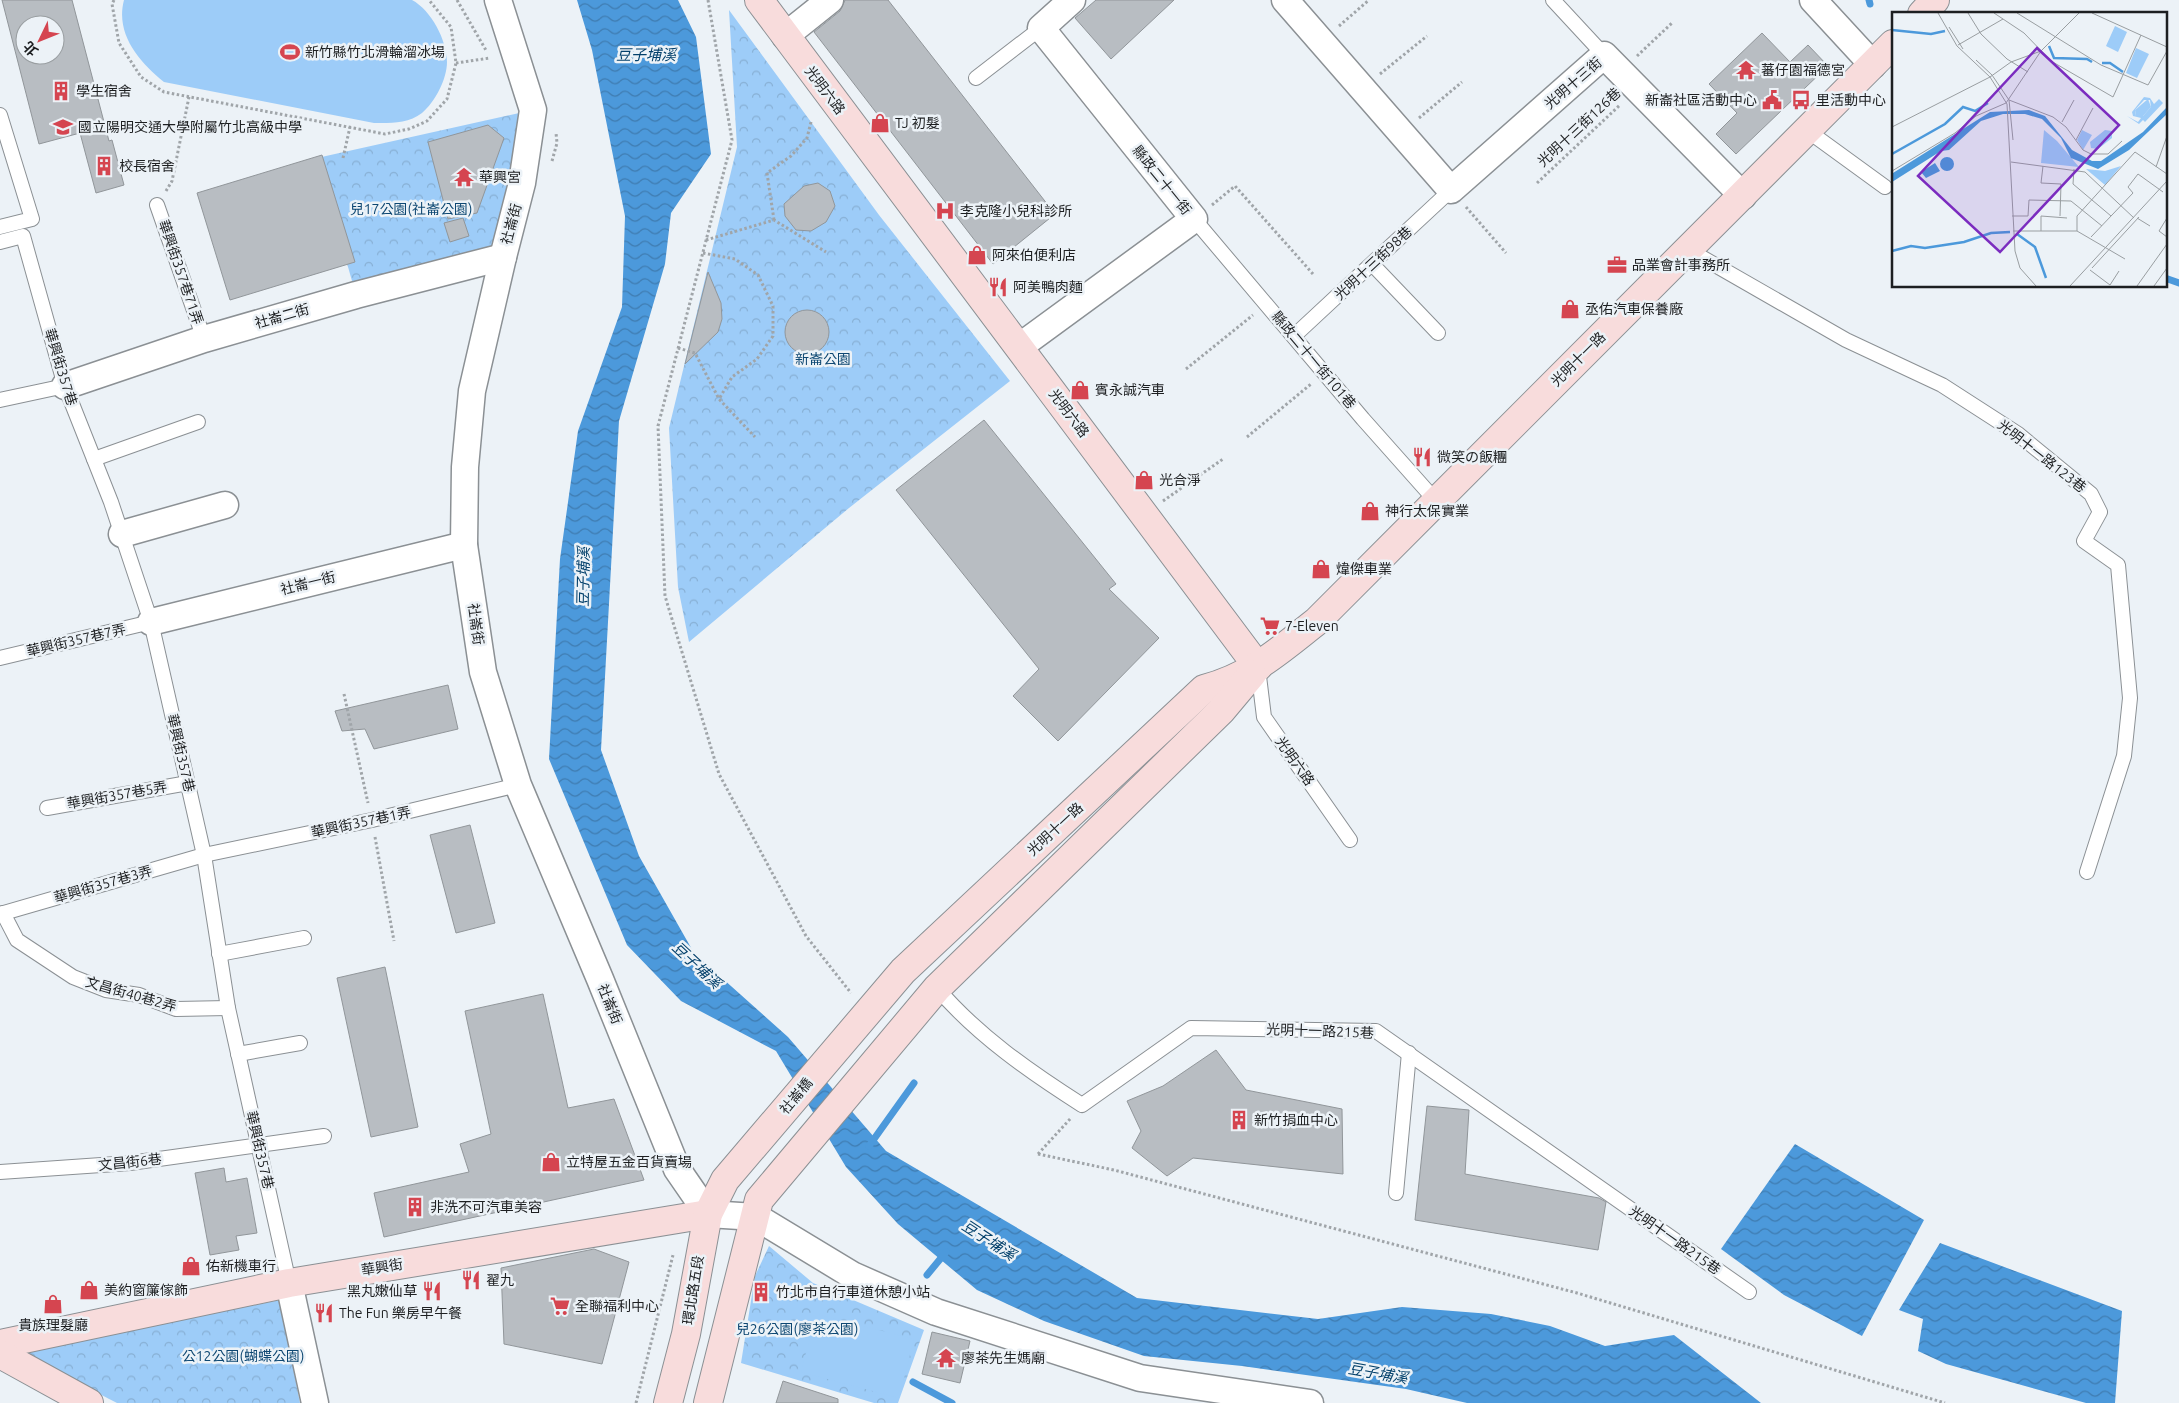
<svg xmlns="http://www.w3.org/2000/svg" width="2179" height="1403" font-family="Ubuntu,'Noto Sans TC','Noto Sans JP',sans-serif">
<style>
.park{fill:url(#park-crowns)}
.garden{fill:#9dccf8}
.water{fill:url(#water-waves)}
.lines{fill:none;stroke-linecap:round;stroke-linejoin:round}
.stream{stroke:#4c99db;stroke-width:7}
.building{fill:#b8bdc2;stroke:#91969a;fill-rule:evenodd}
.lane-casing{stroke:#8b9094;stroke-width:16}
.street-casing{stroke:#8b9094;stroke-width:29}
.secondary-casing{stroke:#8b9094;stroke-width:30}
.path{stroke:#a0a5a9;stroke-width:3;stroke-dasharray:2.5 2.5;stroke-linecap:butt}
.lane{stroke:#fff;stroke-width:14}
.street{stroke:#fff;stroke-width:26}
.secondary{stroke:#f8dcdc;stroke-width:28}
.labels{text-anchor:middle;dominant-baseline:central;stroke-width:5;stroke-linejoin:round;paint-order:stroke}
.poi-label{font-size:14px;fill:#1d1f21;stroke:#ecf2f7;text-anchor:start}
.street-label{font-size:14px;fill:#1d1f21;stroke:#ecf2f7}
.park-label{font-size:14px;fill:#0d4772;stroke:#ecf2f7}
.water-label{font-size:15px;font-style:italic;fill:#03406b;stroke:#ecf2f7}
.inset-river{fill:none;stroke:#4c99db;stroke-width:2.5}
.inset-road{fill:none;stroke:#999ea1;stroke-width:1}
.view{fill:#7b2cbf;fill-opacity:0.15;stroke:#7b2cbf;stroke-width:2.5}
.inset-edge{fill:none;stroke:#1d1f21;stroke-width:2.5}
</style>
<defs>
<pattern id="park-crowns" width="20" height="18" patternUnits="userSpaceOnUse" patternTransform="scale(1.25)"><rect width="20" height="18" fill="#9dccf8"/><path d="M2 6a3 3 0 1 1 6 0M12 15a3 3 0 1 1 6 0" fill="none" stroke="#87afd4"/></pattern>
<pattern id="water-waves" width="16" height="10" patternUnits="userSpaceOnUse" patternTransform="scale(1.25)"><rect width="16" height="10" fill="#4c99db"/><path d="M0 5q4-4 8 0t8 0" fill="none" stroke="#3f7cb1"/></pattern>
</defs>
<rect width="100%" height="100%" fill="#ecf2f7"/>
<!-- park -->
<g class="park">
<path d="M729,10l150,205 131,166 -161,127 -160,134 -11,-55 -9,-159 68,-281z"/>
<path d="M533,110l-30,147 -147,38 -39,-137z"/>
<path d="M769,1246l44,37 111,47 -26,73h-24l-133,-40 14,-87z"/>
<path d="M280,1300l20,103h-183l-99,-51z"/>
</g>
<!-- garden -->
<g class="garden">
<path d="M124,0h288c19,10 35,40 35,62 0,17 -12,40 -25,51 -14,11 -32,10 -48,10l-210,-41c-25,-20 -49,-48 -40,-82z"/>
<path d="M816,1314l98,25 -15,59 -98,-26z"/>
</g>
<!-- water -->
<g class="water">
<path d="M577,0h101l18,37 15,117 -40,59 -6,51 -46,157 -18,329 38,106 55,97 94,84 98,114 251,147 181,21 84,-12 89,7 59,12 55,20 69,-11 87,68h-294l-61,-14 -164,-23 -98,-10 -100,-35 -67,-31 -79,-66 -52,-57 -70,-116 -95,-50 -54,-56 -78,-186 11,-200 18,-128 44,-124 3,-91 -33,-166z"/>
<path d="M1795,1144l129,76 -62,116 -78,-41 -63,-46z"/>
<path d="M1940,1243l182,68 -7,92h-29l-140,-39 -28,-13 5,-32 -24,-9z"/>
</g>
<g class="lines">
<!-- stream -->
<g class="stream">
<path d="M1869,0l1,4"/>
<path d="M2165,278l14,5"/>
<path d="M869,1146l45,-63"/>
<path d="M927,1275l19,-23"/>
<path d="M913,1382l39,21"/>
</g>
</g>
<!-- building -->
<g class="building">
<path d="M2,0h70l37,141 3,-1 12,45 -28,8 -16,-60 -41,11zM25,25h30v30h-30z"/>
<path d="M845,0h43l167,214 -62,50 -179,-232 26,-21z"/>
<path d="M1096,0h78l-63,59 -36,-41z"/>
<path d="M1762,33l28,29 18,-17 20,21 -92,88 -20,-20 21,-21 -28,-29z"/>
<path d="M488,125l16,13 -27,75 -29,6 -20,-77z"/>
<path d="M322,155l33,107 -125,38 -33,-107z"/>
<path d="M818,183l12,8 5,15 -9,16 -15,9 -15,-1 -11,-14 -1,-12 20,-18z"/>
<path d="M463,218l6,18 -19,6 -6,-19z"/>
<path d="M708,272l13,31 1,16 -4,13 -33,32z"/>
<circle cx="807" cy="332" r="22"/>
<path d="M984,420l132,164 -7,5 50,49 -101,103 -45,-45 26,-27 -143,-179z"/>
<path d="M448,685l10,44 -84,20 -9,-20 -23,2 -7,-20z"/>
<path d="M470,825l25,98 -39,10 -26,-98z"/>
<path d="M385,967l33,160 -47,10 -34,-159z"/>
<path d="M543,994l25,114 46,-9 30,81 -260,57 -10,-44 95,-21 -9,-28 31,-10 -26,-123z"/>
<path d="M1216,1050l30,40 96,19 1,65 -150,-16 -26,18 -35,-28 9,-17 -14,-30 36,-15z"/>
<path d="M1427,1106l42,4 -4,64 134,24 7,4 -8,48 -183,-30z"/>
<path d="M224,1168l2,14 21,-4 10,55 -21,3 3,14 -29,5 -15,-82z"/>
<path d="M594,1249l35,13 -27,102 -98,-20 -3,-76z"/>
<path d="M932,1332l38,9 -10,42 -38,-9z"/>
<path d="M783,1381l55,18v4h-62z"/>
</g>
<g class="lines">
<defs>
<g id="lane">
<path d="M1553,0l51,55"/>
<path d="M976,78l65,-50"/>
<path d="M0,115l32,104 -32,8"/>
<path d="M1808,131l77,56"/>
<path d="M157,205l47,134"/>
<path d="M1194,219l169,200 72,81"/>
<path d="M0,242l23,-6 42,150 46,116 40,120 53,233 24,153 61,275"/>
<path d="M1689,250l157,90 96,45 76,49 73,60 9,18 -16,29 34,24 12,133 -6,58 -37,116"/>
<path d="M1372,264l66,69"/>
<path d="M1294,336l157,-146"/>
<path d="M0,400l65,-14"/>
<path d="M94,459l104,-37"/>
<path d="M0,658l151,-36"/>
<path d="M1258,668l6,49 86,123"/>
<path d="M47,808l141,-25"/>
<path d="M3,913l14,27 56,37 33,13 33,5 37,14 52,-1"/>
<path d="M0,914l204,-59 168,-35 146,-35"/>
<path d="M219,954l85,-16"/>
<path d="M937,988c40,47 93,84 145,117l109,-77 185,3 373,261"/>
<path d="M238,1054l62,-11"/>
<path d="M0,1172l130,-9 194,-27"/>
<path d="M1396,1193l13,-140"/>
</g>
<g id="street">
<path d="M498,0l35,110 -11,73 -19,74 -31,134 -7,76 -1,78 19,127 35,113 82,194 77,190 31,45 48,3 96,58 84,37 204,66 170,25"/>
<path d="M1285,0l166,190 153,-135 139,141"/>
<path d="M1813,0l60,65"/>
<path d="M785,36l45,-36"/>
<path d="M1019,347l175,-128 -153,-191 31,-28"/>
<path d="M65,386l139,-47 152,-44 147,-38"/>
<path d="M122,534l103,-29"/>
<path d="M151,622l313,-77"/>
<path d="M289,1283l26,120"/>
</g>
<g id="secondary">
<path d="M759,0l499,667"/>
<path d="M1922,14l13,-14"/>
<path d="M0,1344l289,-61 419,-69"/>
<path d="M0,1354l89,49"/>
<path d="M668,1403l18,-69 22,-120 17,-34 178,-209 301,-282c48,-13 75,-38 113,-68l576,-577"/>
<path d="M708,1403l51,-203 178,-212 284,-277 31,-37"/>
</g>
</defs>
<!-- lane casing -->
<use href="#lane" class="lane-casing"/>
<!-- street casing -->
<use href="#street" class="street-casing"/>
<!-- secondary casing -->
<use href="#secondary" class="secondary-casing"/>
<!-- path -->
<g class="path">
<path d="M114,0l-2,4 7,39 22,34 23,15 221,42 24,-5 18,-8 20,-22 9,-36 -5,-36 -22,-27"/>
<path d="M457,0l30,52"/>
<path d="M708,0l24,140 -74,286 7,170 54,178 87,162 45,57"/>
<path d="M1339,26l30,-26"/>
<path d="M1637,56l35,-33"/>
<path d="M456,63l34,-5"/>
<path d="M1380,74l47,-38"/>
<path d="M1419,118l43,-36"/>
<path d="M343,158l7,-31"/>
<path d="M552,161l5,-18 -1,-10"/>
<path d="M1537,183l83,-78"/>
<path d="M166,191l6,-10 17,-84"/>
<path d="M1212,205l23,-19 78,88"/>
<path d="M1466,207l40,46"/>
<path d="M774,220l-7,-47 24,-17 16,-18 4,-16"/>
<path d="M706,240l68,-20 52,32"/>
<path d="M703,253l32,6 23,16 15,31v30l-16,23 -25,18 -13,22"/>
<path d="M678,348l17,5 24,46 36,38"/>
<path d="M1186,369l67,-54"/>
<path d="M1247,437l64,-53"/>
<path d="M1163,501l60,-42"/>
<path d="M344,694l24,109"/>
<path d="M375,837l19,104"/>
<path d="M1038,1154l76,16 463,123 368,110"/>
<path d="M1038,1154l33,-36"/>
<path d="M636,1403l37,-148"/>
</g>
<!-- lane -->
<use href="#lane" class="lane"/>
<!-- street -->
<use href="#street" class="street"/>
<!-- secondary -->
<use href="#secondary" class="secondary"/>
</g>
<!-- icons -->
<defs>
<symbol id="stadium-bare" viewBox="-9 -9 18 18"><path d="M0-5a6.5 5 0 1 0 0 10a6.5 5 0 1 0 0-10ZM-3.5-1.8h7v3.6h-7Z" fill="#d54550" stroke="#ecf2f7" stroke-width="2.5" paint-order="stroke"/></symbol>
<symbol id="temple-bare" viewBox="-9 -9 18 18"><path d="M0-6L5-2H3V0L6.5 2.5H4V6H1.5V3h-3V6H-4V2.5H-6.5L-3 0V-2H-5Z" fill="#d54550" stroke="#ecf2f7" stroke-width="2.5" paint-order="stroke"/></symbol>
<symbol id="building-bare" viewBox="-9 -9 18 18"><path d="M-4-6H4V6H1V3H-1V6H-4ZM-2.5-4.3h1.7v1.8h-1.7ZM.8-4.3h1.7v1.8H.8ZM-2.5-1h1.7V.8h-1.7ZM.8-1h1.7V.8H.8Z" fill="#d54550" stroke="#ecf2f7" stroke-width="2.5" paint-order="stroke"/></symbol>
<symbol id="civic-bare" viewBox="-9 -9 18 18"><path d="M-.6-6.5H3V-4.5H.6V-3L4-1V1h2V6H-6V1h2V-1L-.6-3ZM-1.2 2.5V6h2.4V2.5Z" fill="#d54550" stroke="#ecf2f7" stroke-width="2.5" paint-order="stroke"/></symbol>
<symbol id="bus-bare" viewBox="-9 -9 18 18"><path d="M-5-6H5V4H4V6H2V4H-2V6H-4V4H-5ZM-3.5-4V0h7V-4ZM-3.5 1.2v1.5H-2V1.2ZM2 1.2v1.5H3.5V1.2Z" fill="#d54550" stroke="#ecf2f7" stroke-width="2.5" paint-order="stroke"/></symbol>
<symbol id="shop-bare" viewBox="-9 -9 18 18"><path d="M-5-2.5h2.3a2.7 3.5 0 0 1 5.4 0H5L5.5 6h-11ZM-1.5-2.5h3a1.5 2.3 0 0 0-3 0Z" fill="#d54550" stroke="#ecf2f7" stroke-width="2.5" paint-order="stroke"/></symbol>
<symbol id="school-bare" viewBox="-9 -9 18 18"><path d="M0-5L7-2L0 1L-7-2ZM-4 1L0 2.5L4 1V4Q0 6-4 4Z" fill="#d54550" stroke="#ecf2f7" stroke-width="2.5" paint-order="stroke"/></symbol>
<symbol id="hospital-bare" viewBox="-9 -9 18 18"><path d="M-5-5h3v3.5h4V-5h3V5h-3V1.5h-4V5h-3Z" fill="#d54550" stroke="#ecf2f7" stroke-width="2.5" paint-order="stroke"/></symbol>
<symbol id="office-bare" viewBox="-9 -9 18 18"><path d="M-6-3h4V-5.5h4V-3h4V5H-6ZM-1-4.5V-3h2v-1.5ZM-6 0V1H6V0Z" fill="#d54550" stroke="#ecf2f7" stroke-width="2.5" paint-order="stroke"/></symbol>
<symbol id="restaurant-bare" viewBox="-9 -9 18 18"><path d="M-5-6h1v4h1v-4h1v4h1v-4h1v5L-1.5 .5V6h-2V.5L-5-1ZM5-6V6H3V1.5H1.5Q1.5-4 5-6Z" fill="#d54550" stroke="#ecf2f7" stroke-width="2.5" paint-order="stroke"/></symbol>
<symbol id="supermarket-bare" viewBox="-9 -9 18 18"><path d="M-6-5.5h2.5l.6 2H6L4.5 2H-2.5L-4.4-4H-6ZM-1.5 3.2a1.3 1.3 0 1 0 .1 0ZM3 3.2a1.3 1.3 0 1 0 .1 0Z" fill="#d54550" stroke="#ecf2f7" stroke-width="2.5" paint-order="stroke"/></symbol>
</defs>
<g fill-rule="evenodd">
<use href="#stadium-bare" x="276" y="38" width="28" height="28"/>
<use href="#temple-bare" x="1732" y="56" width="28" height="28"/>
<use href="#building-bare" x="47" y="77" width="28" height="28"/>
<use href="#civic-bare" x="1758" y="86" width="28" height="28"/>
<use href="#bus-bare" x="1787" y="86" width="28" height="28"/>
<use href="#shop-bare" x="866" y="109" width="28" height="28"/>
<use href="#school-bare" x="49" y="113" width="28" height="28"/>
<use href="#building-bare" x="90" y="152" width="28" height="28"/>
<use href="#temple-bare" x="450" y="163" width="28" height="28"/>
<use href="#hospital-bare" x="931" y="197" width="28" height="28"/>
<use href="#shop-bare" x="963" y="241" width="28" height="28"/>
<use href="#office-bare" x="1603" y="251" width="28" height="28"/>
<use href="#restaurant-bare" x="984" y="273" width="28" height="28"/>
<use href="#shop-bare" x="1556" y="295" width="28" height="28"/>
<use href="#shop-bare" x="1066" y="376" width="28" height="28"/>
<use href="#restaurant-bare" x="1408" y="443" width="28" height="28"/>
<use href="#shop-bare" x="1130" y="466" width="28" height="28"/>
<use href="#shop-bare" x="1356" y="497" width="28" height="28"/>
<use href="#shop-bare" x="1307" y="555" width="28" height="28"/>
<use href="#supermarket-bare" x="1256" y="612" width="28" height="28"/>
<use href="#building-bare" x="1225" y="1106" width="28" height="28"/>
<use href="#shop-bare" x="537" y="1148" width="28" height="28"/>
<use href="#building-bare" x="401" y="1193" width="28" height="28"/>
<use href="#shop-bare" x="177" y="1252" width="28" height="28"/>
<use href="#restaurant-bare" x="457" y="1266" width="28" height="28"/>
<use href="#shop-bare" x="75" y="1276" width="28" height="28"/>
<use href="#restaurant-bare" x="418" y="1277" width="28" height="28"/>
<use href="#building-bare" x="747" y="1278" width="28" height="28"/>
<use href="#shop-bare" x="39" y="1290" width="28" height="28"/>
<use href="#supermarket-bare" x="546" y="1292" width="28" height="28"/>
<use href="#restaurant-bare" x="310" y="1299" width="28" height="28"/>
<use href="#temple-bare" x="932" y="1344" width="28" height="28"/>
</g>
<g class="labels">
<!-- poi labels -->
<g class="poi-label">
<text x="305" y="52">新竹縣竹北滑輪溜冰場</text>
<text x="1761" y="70">蕃仔園福德宮</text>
<text x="76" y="91">學生宿舍</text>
<text x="1757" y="100" text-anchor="end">新崙社區活動中心</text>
<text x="1816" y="100">里活動中心</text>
<text x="895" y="123">TJ 初髮</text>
<text x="78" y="127">國立陽明交通大學附屬竹北高級中學</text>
<text x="119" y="166">校長宿舍</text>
<text x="479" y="177">華興宮</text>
<text x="960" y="211">李克隆小兒科診所</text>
<text x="992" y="255">阿來伯便利店</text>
<text x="1632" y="265">品業會計事務所</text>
<text x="1013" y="287">阿美鴨肉麵</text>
<text x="1585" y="309">丞佑汽車保養廠</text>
<text x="1095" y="390">賓永誠汽車</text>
<text x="1437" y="457">微笑の飯糰</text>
<text x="1159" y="480">光合淨</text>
<text x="1385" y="511">神行太保實業</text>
<text x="1336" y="569">煒傑車業</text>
<text x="1285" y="626">7-Eleven</text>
<text x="1254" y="1120">新竹捐血中心</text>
<text x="566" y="1162">立特屋五金百貨賣場</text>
<text x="430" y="1207">非洗不可汽車美容</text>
<text x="206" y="1266">佑新機車行</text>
<text x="486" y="1280">翟九</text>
<text x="104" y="1290">美約窗簾傢飾</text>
<text x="417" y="1291" text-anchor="end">黑丸嫩仙草</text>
<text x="776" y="1292">竹北市自行車道休憩小站</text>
<text x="575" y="1306">全聯福利中心</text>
<text x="339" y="1313">The Fun 樂房早午餐</text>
<text x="53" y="1325" text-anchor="middle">貴族理髮廳</text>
<text x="961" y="1358">廖茶先生媽廟</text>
</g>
<!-- street labels -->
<g class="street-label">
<text transform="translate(1573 83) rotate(-41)">光明十三街</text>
<text transform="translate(825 90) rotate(53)">光明六路</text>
<text transform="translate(1579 127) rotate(-43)">光明十三街126巷</text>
<text transform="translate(1162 180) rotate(51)">縣政二十一街</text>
<text transform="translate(511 224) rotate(-75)">社崙街</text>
<text transform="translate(1373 263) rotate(-43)">光明十三街98巷</text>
<text transform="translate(181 272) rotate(71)">華興街357巷71弄</text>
<text transform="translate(282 316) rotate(-16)">社崙二街</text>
<text transform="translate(1578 359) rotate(-45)">光明十一路</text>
<text transform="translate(1314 360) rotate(50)">縣政二十一街101巷</text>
<text transform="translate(61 367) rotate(73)">華興街357巷</text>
<text transform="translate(1069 413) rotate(53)">光明六路</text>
<text transform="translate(2042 456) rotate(38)">光明十一路123巷</text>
<text transform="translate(308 583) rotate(-14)">社崙一街</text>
<text transform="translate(476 624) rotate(82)">社崙街</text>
<text transform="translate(76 640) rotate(-13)">華興街357巷7弄</text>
<text transform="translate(181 753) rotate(77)">華興街357巷</text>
<text transform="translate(1295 761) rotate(55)">光明六路</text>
<text transform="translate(117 795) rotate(-10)">華興街357巷5弄</text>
<text transform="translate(361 822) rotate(-12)">華興街357巷1弄</text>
<text transform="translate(1055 829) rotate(-43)">光明十一路</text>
<text transform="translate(103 884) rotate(-16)">華興街357巷3弄</text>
<text transform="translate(131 994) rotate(16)">文昌街40巷2弄</text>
<text transform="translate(610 1004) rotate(68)">社崙街</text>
<text transform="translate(1320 1031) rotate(2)">光明十一路215巷</text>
<text transform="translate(796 1096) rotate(-50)">社崙橋</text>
<text transform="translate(260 1150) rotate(77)">華興街357巷</text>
<text transform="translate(130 1162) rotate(-6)">文昌街6巷</text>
<text transform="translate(1675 1240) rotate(35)">光明十一路215巷</text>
<text transform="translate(382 1267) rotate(-9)">華興街</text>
<text transform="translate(693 1290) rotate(-81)">環北路五段</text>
</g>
<!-- park labels -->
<g class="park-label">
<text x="411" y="209">兒17公園(社崙公園)</text>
<text x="823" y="359">新崙公園</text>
<text x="797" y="1329">兒26公園(廖茶公園)</text>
<text x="243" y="1356">公12公園(蝴蝶公園)</text>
</g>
<!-- water labels -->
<g class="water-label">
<text x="646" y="54">豆子埔溪</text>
<text transform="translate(583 577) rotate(-89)">豆子埔溪</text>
<text transform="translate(697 965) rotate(43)">豆子埔溪</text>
<text transform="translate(989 1240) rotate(33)">豆子埔溪</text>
<text transform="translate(1378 1373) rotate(10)">豆子埔溪</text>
</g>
</g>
<!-- overview -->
<g transform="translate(1892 12)">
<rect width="275" height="275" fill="#ecf2f7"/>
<path d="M256,87l3,8 -8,9h-7l-1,-6z" fill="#9dccf8"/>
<path d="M152,118l13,11 22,26 -38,-4zM190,118l10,5 -9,15 -6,-10zM229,154l-16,19 -19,-16 19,2z" fill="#9dccf8"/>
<path d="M223,14l12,6 -9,20 -12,-6zM244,36l13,6 -12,24 -11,-5zM252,85l6,1 4,6 5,-5 4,4 -18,19 -2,-2 -4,4 -12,-8 11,6 3,-4 -8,-2 -1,-4zM252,88h6l1,7 -8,9h-7l-1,-6zM213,118l7,1v7l-14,11 -7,-1 -1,-6z" fill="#9dccf8" fill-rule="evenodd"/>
<path d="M275,95v7l-38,36 -31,19 -27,-11 -10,-20 -19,-19 -17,-5h-22l-22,7 -32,29 -8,1 -49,31 1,-9 97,-61 39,-2 16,6 27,34 20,11h9l42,-29zM48 152a7 7 0 1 1 14 0a7 7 0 1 1-14 0ZM43,151l5,8 -14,7 -5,-6z" fill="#4c99db"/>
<path class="inset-river" d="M0,18l39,4 14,-3M157,34l5,12 33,1 5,3M210,51h8l13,9M0,142l53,-30 18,-17 12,4 13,-8M125,222l18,13 11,31M0,239l19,-5 14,2 39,-6 27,-9 19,-1"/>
<path class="inset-road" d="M46,1l19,33 33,31 17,27 8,147 5,17 16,18M76,1l13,21 26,25 21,13M102,1l30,20 27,28 62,36 28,-62M125,1l84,52 47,20 19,-34M200,1l75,34M57,15l14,22M66,33l45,-26M84,48l16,15 17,25 4,40M117,88l44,17 13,10 17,23 8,4h17l14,-13M170,110l12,-22M0,115l98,-50 21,-15 30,-11M184,128l17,-32M119,150l74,10 49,46M151,154l-2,17 20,1 -1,32M264,155l11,-31M182,157l-1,15 38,32M0,159l63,-38 21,-17 30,-13 35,-52 38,-38M120,204h16l1,-16 42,1 31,25M245,206l13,8M275,206l-8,13 8,6M121,219h64l48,28M149,219v-15l26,2M185,219v-15l58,-64 32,22M199,225l42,-44 -5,-6 10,-13 25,18M200,256l47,-51M198,258l20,15 9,-14M178,274l97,-105M245,274l30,-42M262,274l13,-18"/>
<path class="view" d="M145,36l82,77 -119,127 -82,-76z"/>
<rect width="275" height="275" class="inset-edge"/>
</g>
<!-- north arrow -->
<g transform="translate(40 40) rotate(227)"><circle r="24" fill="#ecf2f7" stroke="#999ea1"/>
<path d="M0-4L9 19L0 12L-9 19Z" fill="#d54550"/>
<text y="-8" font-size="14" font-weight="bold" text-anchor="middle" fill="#1d1f21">北</text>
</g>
</svg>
